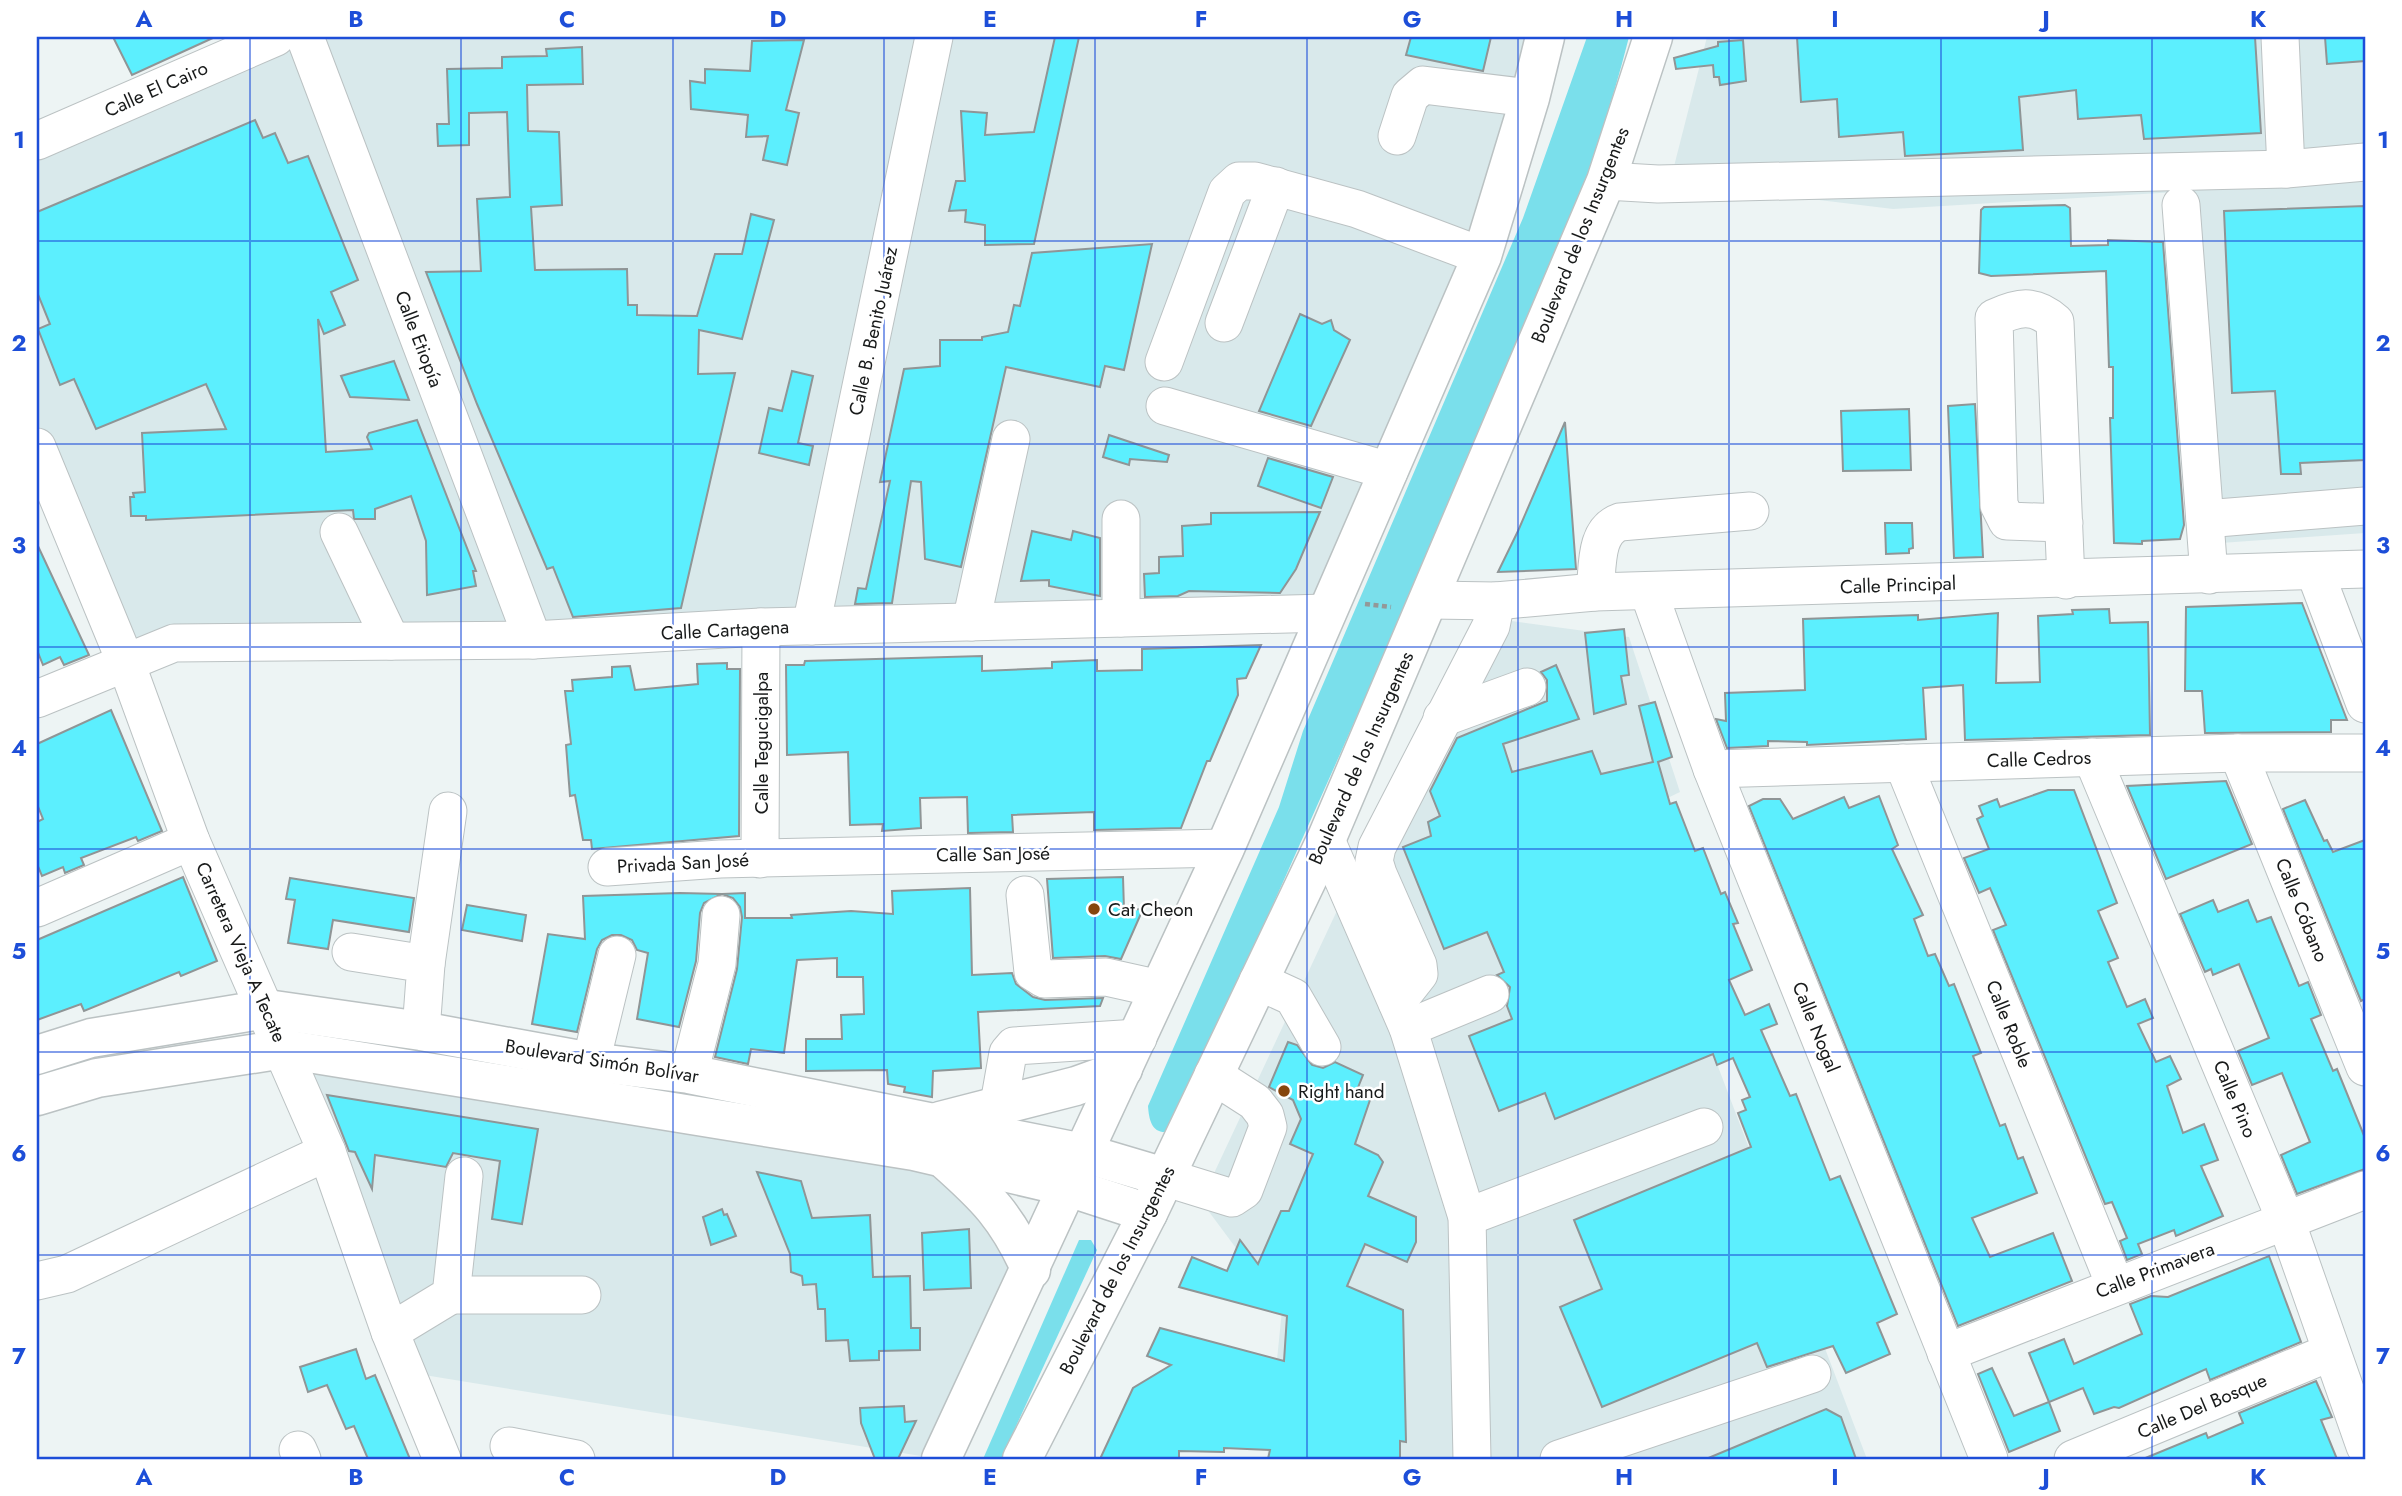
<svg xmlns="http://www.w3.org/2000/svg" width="2402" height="1496" font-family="Jost,sans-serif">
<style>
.built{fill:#d9e9eb}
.green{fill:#7adfeb}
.building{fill:#5ceffe;stroke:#8f9596;stroke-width:2}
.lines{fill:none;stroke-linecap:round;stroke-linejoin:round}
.minor-casing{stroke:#bbc2c3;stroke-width:39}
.major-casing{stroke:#bbc2c3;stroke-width:41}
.path{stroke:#939898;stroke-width:4.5;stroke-dasharray:5 3.5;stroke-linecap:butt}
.minor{stroke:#fff;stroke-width:37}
.major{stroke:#fff;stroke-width:38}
.grid{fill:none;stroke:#1d4ed8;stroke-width:2;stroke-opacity:0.55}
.poi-dot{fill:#86460d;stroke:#fff;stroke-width:2.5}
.labels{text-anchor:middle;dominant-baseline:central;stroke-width:5;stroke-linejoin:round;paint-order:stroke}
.street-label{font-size:19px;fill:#181a1a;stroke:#fff}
.poi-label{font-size:19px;fill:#181a1a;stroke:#fff;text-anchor:start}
.neatline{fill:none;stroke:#1d4ed8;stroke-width:2.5}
.grid-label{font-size:23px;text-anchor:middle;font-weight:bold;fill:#1d4ed8}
</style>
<rect width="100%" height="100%" fill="#edf4f4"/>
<!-- built -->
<g class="built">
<path d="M279,37h1277l-226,558 -1196,60 -97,-229v-292z"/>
<path d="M1707,37h658v496l-173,12 1,-354 -300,18 -223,-27z"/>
<path d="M1475,616l154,21 51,155 -56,27 243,640h-600l15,-149 -81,-109z"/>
<path d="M279,1051l659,116 49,38 34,78 -88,175 -521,-85z"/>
</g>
<!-- green -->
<g class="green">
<path d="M1587,37h42c-27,106 -65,207 -107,309l-350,785c-19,5 -23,-9 -24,-25l131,-299 24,-76 220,-513z"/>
<path d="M1079,1240h12l6,10 -96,209h-18z"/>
</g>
<!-- building -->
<g class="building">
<path d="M113,37h102l-83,38z"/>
<path d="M1055,37h24l-45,207 -49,1v-20l-20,-3 1,-12 -17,1 7,-30h9l-4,-70 26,2 -2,22 49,-3z"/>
<path d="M1411,37h80l-8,34 -77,-16z"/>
<path d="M1797,37h458l6,96 -117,6 -3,-24 -63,4 -2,-29 -57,7 4,53 -118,6 -2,-24 -64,5 -2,-38 -36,3z"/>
<path d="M2325,37h40v24l-38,3z"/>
<path d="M804,40l-18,70 13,3 -12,52 -24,-5 5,-24 -22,1 2,-22 -57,-6 -1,-28 15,2v-14l45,2 2,-30z"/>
<path d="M1743,40l3,41 -26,4 -1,-8h-5l-1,-12 -37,4 -2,-11 44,-12v-4z"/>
<path d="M582,47l1,37 -56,1 1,46 31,1 3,73 -31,2 4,63 92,-1 1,36h9v10l60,1 18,-62h27l9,-40 23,6 -32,119 -43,-9 -1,44 37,-1 -54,235 -108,9 -20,-50 -6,2 -70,-165 -51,-132 55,-1 -4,-72 33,-2 -3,-85 -38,1v32l-31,1 -1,-22h12l-2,-55 55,-1v-11l45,-1 -1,-7z"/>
<path d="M255,120l8,18 12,-5 13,30 20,-7 50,124 -27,12 14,33 -21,9 -6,-15 8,133 46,-3 -5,-12 2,-4 48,-13 59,151h-3l3,15 -49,9 -1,-54 -15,-45 -36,13v10h-21l-1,-9 -207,10v-4h-15l-1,-19h4l-1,-4 12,-1 -3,-59 84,-4 -20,-45 -110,45 -22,-50 -14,6 -22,-56 12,-5 -13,-32v-80z"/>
<path d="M2065,205l5,3 1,38 37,-1v-5l55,2 21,283 -4,14 -38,2v3l-28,-1 -4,-125h3v-51h-4l-3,-96 -115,5 -12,-3 2,-63 3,-3z"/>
<path d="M2365,206v254l-65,3 1,11h-20l-6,-83 -43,2 -8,-182z"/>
<path d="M1152,244l-28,126 -19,-4 -5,21 -94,-20 -45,200 -36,-8 -4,-77 -10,-1 -19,122 -37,1 3,-16 8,1 24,-108 -10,1 24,-113 36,-3v-26h42v-3l26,-5 6,-27 6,1 12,-53z"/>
<path d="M1300,314l22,10 9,-4 3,10 16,10 -39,86 -52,-15z"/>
<path d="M394,361l15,39 -59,-3 -9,-21z"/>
<path d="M792,371l21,5 -15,67 15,3 -4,19 -50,-12 10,-45 13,3z"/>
<path d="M1975,404l8,153 -29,1 -6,-152z"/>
<path d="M1909,409l2,61 -68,1 -2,-60z"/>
<path d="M1565,422l11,147 -78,3 20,-41z"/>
<path d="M1109,435l60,20 -2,7 -37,-3 -1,6 -26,-8z"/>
<path d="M1268,458l65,19 -12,31 -63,-22z"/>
<path d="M1320,512l-24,57 -16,24 -91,-2 -11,5 -33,1 -1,-23 15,-1v-16l24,-1 -1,-30 29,-2v-11z"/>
<path d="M1885,523h27l1,25 -4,1v4l-23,1z"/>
<path d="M1032,531l39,9 2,-9 27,7v58l-51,-10v-6l-28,1z"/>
<path d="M37,544l52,111 -25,10 -4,-8 -17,8 -6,-15z"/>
<path d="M2302,603l45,117h-16v12l-126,1 -3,-42h-17l1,-84z"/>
<path d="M2109,609l1,14 38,-1 2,113 -185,5 -2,-55 -40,3 3,51 -119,6v-3l-39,-1v5l-41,2 -11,-29 10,2 -1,-28 80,-3 -2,-71 115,-4v5l80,-7 -2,70 44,-1 -2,-66 35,-2 -1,-4z"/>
<path d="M1624,629l5,46 -8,1 5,28 -32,10 -9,-81z"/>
<path d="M1261,645l-15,33 -9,1 1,16 -28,66h-3l-26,67 -87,2v-18l-82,3 1,17 -45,1 -1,-36 -47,1 1,30 -39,3 1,-7 -33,1 -2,-73 -61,3 -1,-90h18l1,-4 177,-5v15l70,-3v-6l45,-2v11l45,-1v-21z"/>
<path d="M727,663v6h13l-1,167 -147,13 -1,-9h-8l-8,-45 -5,1 -4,-51 5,-1 -6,-53h8l-1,-11 40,-3v-10l18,-1 5,24 63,-6 -1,-20z"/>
<path d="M1556,665l23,54 -76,25 9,28 80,-21 9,23 52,-12 -14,-56 16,-4 17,55 -14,5 12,42 6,-2 19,49 8,-3 18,46 4,-2 13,31 -5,1 19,46 -23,10 16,35 24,-11 8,20 -16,6 29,66 6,-2 34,86 10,-4 57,138 -20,9 13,31 -44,19 -13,-27 -66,21 -10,-24 -155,64 -42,-100 42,-18 -28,-69 177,-73 -13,-34 8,-3 -4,-10 8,-3 -17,-39 -16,7 -4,-11 -158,65 -10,-26 -46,18 -30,-75 43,-17 -5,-13 3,-19 -13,-12 7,-3 -17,-40 -43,17 -41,-102 28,-11 -3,-14 12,-6 -10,-25 27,-53 90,-37v-21l-6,-8z"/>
<path d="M111,710l51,121 -24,10 -2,-4 -55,21 3,7 -19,8 -2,-6 -21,9 -5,-12v-42l6,-3 -6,-15v-60z"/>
<path d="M2226,781l26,63 -86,35 -39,-93z"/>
<path d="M2048,790h26l43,113 -19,8 20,47 -10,4 19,45 18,-8 8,19 -15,6 18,38 14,-6 11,23 -14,7 16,47 21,-9 14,36 -17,6 22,50 -47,20 -2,-6 -36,14 4,10 -15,6 -7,-19 7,-3 -15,-36 -7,2 -112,-274 13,-5 -16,-37 -11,5 -15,-35 25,-9 -12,-30 6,-3 -4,-10 18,-7 3,8z"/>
<path d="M1879,796l19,49 -6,4 31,66 -9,4 14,37 7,-2 14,32 5,-2 27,69 -8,3 27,70 5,-2 13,35 5,-2 14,36 -65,25 18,39 63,-24 19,48 -114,45 -209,-520 14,-7h17l13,20 51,-22 5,11z"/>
<path d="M2305,800l19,41 3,-1 6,12 32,-12v159l-4,2 -78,-192z"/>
<path d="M183,877l34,84 -36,15 -2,-4 -95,39 -3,-7 -44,16v-80z"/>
<path d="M1123,877l1,33 19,-1 -22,50 -16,-3 -52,2 -6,-79z"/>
<path d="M290,878l124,20 -5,34 -76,-12 -5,29 -40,-6 7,-43 -9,-1z"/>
<path d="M970,888l2,87 40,-2 4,11 17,13 12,3 58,-2 -3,8 -122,6 3,56 -48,3 -1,26 -28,-5 1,-5 -17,-3 -1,-14 -81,1v-32h36l-1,-24 23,-1 -1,-37h-26v-19l-40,2 -13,93 -33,-4 -3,15 -33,-7 22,-88 5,-52 -2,-10 -7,-9 -11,-4 23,-1v25h47l-1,-3 60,-4 42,3 -1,-23z"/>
<path d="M680,893l42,1 -18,9 -4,10 -4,48 -17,66 -42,-8 11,-66 -11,-3 -5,-10 -11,-5h-9l-10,5 -5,9 -20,83 -45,-8 16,-90 37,5 -2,-43z"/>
<path d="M2213,900l5,12 30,-12 9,22 14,-5 28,69 9,-4 13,33 -10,4 22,52 4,-2 28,69v31l-68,25 -16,-39 29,-13 -28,-69 -30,12 -14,-34 31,-13 -30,-74 -26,11 -2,-6 -6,3 -25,-58z"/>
<path d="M467,905l59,10 -4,26 -60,-11z"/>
<path d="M1288,1042l9,3 15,20 11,3 12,-6 28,13 -6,15 14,7 -16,47 23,11 5,7 -15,34 48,21v25l-9,20 -42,-18 -18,42 56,24 3,132 -6,-1v18h-132l2,-9 -46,-2v4l-45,-1v8h-79l33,-71 38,-23 -24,-9 13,-28 124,33 3,-45 -108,-29 13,-30 35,14 13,-31 18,24 23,-53h8l24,-57 -23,-10 11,-25 -8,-19 -24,-13z"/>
<path d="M327,1095l211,34 -16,95 -30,-5 8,-58 -47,-8 -7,14 -71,-12 -3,34 -17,-37 -6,-1z"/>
<path d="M757,1172l44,9 11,37 58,-3 3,62 37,-1 1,52h9v22l-41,1v9l-29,1 -2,-21 -22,1 -1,-32h-7l-2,-25 -13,1 -1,-9 -11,-4 -1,-18z"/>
<path d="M722,1209l2,6 3,-1 9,22 -25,9 -8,-28z"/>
<path d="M969,1229l2,59 -47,2 -2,-57z"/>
<path d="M2269,1256l32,86 -91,38 -4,-11 -87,39 -5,-1 -20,7 -11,-26 -34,14 11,29 -51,21 -31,-78 14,-6 22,48 17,-7 18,-7 -20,-49 35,-14 10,25 68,-30 -12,-30 21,-8 17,1z"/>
<path d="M356,1349l10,30 9,-4 35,84h-42l-14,-33 -8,3 -19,-44 -19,7 -8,-25z"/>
<path d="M2316,1381l16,36 -11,3 16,39h-194l63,-26 2,5 35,-15 -4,-10z"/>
<path d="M904,1406l1,16 11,-1 -18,38h-23l-14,-36 -1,-15z"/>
<path d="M1826,1409l15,8 15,42h-150z"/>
</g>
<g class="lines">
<defs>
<g id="minor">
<path d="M305,37l228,603"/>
<path d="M2280,37l6,132"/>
<path d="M1397,136l13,-40 13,-11 107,13"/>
<path d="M37,141l239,-104"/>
<path d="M1606,181l52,3 628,-15 79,-7"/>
<path d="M2181,205l28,370"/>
<path d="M1224,323l52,-137"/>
<path d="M1164,362l63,-170 12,-11h16l102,28 125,47"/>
<path d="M1165,406l224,65"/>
<path d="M37,447l89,216 65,178 136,311 63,180 52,127"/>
<path d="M2205,519l160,-13"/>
<path d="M2064,523l-57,-2 -8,-16 -5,-187c24,-11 40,-15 61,4l11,258"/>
<path d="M339,532l52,109"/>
<path d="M2315,572l50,132"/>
<path d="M1595,592c3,-24 -1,-61 25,-70l130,-11"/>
<path d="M1649,593l63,176 277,690"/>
<path d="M1431,600l65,1 99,-9 770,-23"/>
<path d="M1121,618v-99"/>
<path d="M971,622l40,-183"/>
<path d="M811,626l123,-589"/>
<path d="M37,699l137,-56 359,-3 228,-13 566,-14"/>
<path d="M1442,718l85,-31"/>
<path d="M2238,753l127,314"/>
<path d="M2092,757l194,464 79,225"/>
<path d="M1903,763l212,522"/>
<path d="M1712,769l526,-16h127"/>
<path d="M1326,840l82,188 59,189 5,242"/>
<path d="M760,859l1,-232"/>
<path d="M607,867l113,-8 505,-11"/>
<path d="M1025,895l8,77 11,7 62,-2 54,12"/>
<path d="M37,908l154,-67"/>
<path d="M351,952l75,12 -5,67"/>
<path d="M426,964l22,-153"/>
<path d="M1258,981l35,16 29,50"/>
<path d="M1397,1002l22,-28 -1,-9 -40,-91 -4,-13 3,-14 114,-221 5,-25"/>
<path d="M1408,1028l82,-34"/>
<path d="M591,1062l26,-107"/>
<path d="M689,1074l28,-110 4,-49"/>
<path d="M999,1104l9,-51 6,-7 124,-8"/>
<path d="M1164,1177l68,21 12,-8 24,-63 -3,-12 -10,-13 -42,-27"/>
<path d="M1467,1217l237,-90"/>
<path d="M37,1281l30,-7 260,-122"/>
<path d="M451,1295h131"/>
<path d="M390,1332l61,-37 13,-119"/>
<path d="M1946,1353l419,-163"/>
<path d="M509,1446l67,13"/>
<path d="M298,1450l4,9"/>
<path d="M1559,1459l253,-85"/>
<path d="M2073,1459l258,-107"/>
</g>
<g id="major">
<path d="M37,1055l54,-17 176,-29 154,22 170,31 98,12 394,79 81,24"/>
<path d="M37,1096l60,-18 187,-29 630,102 154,36 80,26"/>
<path d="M940,1121l136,-35 47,-17"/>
<path d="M944,1159c43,38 63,58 87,111"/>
<path d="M941,1459l284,-611 257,-592 48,-158 15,-61"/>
<path d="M1022,1459l126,-246 178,-373 280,-659 47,-144"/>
</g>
</defs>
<!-- minor casing -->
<use href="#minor" class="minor-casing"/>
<!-- major casing -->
<use href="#major" class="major-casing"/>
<!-- path -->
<path class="path" d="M1365,604l26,3"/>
<!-- minor -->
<use href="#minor" class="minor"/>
<!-- major -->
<use href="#major" class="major"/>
</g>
<!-- grid -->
<path class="grid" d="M250,37v1422M461,37v1422M673,37v1422M884,37v1422M1095,37v1422M1307,37v1422M1518,37v1422M1729,37v1422M1941,37v1422M2152,37v1422M37,241h2328M37,444h2328M37,647h2328M37,849h2328M37,1052h2328M37,1255h2328"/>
<!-- markers -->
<g class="poi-dot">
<circle cx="1094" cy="909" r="7"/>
<circle cx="1284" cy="1091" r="7"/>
</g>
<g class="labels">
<!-- street labels -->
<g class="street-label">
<text transform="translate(156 89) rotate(-24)">Calle El Cairo</text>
<text transform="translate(1580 235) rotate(-68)">Boulevard de los Insurgentes</text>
<text transform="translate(873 331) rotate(-78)">Calle B. Benito Juárez</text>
<text transform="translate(419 339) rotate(69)">Calle Etiopía</text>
<text transform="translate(1898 585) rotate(-2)">Calle Principal</text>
<text transform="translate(725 630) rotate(-3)">Calle Cartagena</text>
<text transform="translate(761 743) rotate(-90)">Calle Tegucigalpa</text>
<text transform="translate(1361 758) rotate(-66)">Boulevard de los Insurgentes</text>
<text transform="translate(2039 759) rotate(-2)">Calle Cedros</text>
<text transform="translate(993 854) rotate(-1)">Calle San José</text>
<text transform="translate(683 863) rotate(-3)">Privada San José</text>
<text transform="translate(2302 910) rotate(68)">Calle Cóbano</text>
<text transform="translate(241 952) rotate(66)">Carretera Vieja A Tecate</text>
<text transform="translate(2009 1024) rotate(68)">Calle Roble</text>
<text transform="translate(1816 1027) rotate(68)">Calle Nogal</text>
<text transform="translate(602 1061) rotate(9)">Boulevard Simón Bolívar</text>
<text transform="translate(2235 1099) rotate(67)">Calle Pino</text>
<text transform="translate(1117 1270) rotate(-63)">Boulevard de los Insurgentes</text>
<text transform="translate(2155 1270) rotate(-21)">Calle Primavera</text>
<text transform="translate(2202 1406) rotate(-23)">Calle Del Bosque</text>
</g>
<!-- poi labels -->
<g class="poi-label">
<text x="1108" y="909">Cat Cheon</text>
<text x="1298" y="1091">Right hand</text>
</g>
</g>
<!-- border -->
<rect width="2402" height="1496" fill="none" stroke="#ffffff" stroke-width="77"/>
<rect x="38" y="38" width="2326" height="1420" class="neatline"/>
<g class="grid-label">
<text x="144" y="27">A</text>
<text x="356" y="27">B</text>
<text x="567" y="27">C</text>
<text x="778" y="27">D</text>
<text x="990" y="27">E</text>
<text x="1201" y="27">F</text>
<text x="1412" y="27">G</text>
<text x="1624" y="27">H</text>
<text x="1835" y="27">I</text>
<text x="2046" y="27">J</text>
<text x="2258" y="27">K</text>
<text x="19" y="148">1</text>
<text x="2383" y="148">1</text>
<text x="19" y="351">2</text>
<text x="2383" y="351">2</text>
<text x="19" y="553">3</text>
<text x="2383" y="553">3</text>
<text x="19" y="756">4</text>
<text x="2383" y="756">4</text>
<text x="19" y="959">5</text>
<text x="2383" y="959">5</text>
<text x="19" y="1161">6</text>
<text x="2383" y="1161">6</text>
<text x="19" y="1364">7</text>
<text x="2383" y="1364">7</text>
<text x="144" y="1485">A</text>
<text x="356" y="1485">B</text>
<text x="567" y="1485">C</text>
<text x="778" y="1485">D</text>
<text x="990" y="1485">E</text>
<text x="1201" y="1485">F</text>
<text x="1412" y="1485">G</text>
<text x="1624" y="1485">H</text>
<text x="1835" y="1485">I</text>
<text x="2046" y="1485">J</text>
<text x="2258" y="1485">K</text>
</g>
</svg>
